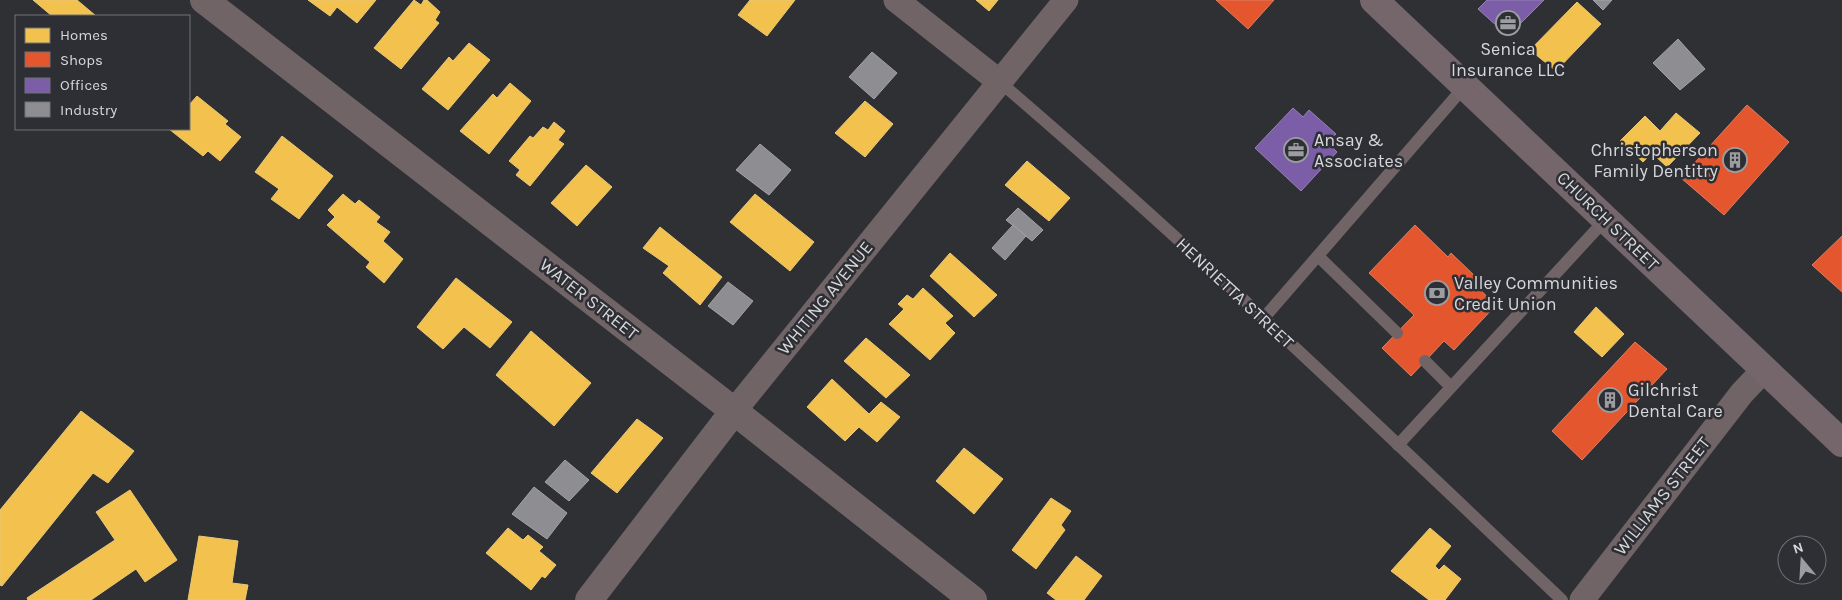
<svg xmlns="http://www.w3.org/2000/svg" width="1842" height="600" font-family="Karla,sans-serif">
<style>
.homes{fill:#f2c14e;stroke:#eac878}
.shops{fill:#e4572e;stroke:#e07d62}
.offices{fill:#7b5ea7;stroke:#9682b6}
.industry{fill:#8d8d92;stroke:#a3a3a8}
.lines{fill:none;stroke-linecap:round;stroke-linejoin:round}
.service{stroke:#706467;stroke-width:12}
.minor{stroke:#706467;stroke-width:25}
.tertiary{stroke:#706467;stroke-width:28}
.secondary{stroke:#74666a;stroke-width:28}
.labels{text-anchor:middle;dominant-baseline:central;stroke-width:5;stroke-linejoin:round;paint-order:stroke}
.poi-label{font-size:18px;fill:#d6d7da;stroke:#2e2f34;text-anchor:start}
.street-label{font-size:18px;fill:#d6d7da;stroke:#2e2f34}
</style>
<rect width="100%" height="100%" fill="#2f3033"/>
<!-- homes -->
<g class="homes">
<path d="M33,0h44l19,16h-44z"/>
<path d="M308,0h68l-19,23 -20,-16 -7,9z"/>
<path d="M414,0l7,5 3,-5h3l13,12 -5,8 4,3 -38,46 -27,-21z"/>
<path d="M750,0h45l-28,36 -29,-21z"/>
<path d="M976,0h22l-9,11z"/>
<path d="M1577,2l24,22 -45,47 -26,-21z"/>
<path d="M469,43l21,17 -42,50 -26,-21 27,-32 4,4z"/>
<path d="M510,83l21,18 -42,53 -29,-23 33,-37 4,4z"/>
<path d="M197,96l31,25 -3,3 16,13 -21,24 -12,-10 -5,5 -34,-27h20v-24z"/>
<path d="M865,101l28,23 -28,33 -30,-24z"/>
<path d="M1676,113l24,20 -33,34 -15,-14 -9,9 -23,-21 25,-25 15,15z"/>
<path d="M554,122l11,9 -7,9 6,4 -34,42 -14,-11 4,-5 -11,-9 21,-25 3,2 10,-11 5,3z"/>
<path d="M282,136l51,40 -34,43 -28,-20 8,-10 -24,-17z"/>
<path d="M1027,161l43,37 -21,23 -44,-36z"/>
<path d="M586,165l26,22 -35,39 -26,-23z"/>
<path d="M343,194l12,10 4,-4 21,17 -4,5 14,10 -7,9 20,18 -19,24 -18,-16 4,-5 -43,-37 8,-8 -7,-7z"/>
<path d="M755,194l59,48 -24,29 -60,-49z"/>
<path d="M660,227l62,50 -22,28 -37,-32 6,-7 -26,-18z"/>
<path d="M950,253l47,42 -23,22 -44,-41z"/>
<path d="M456,278l56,44 -22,26 -26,-21 -21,22 -26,-22z"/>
<path d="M923,288l30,28 -8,7 10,10 -25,27 -41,-36 15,-15 -6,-5 9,-9 6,4z"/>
<path d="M1596,307l28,27 -22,23 -28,-25z"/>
<path d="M531,331l60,52 -37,43 -58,-51z"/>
<path d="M866,338l44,37 -24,23 -42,-37z"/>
<path d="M832,379l37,35 12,-12 19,15 -23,25 -18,-15 -14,14 -38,-34z"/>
<path d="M81,411l53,40 -26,32 -15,-10 -91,113 -2,-1v-75z"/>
<path d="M637,419l26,19 -46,55 -26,-20z"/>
<path d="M964,448l39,31 -29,35 -38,-33z"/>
<path d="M130,490l47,70 -32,22 -9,-13 -45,31h-63l-1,-2 88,-58 -19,-28z"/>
<path d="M1051,498l20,13 -10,14 4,5 -29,39 -24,-19z"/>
<path d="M508,528l15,12 5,-5 15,12 -4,4 17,14 -11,13 -3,-2 -11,14 -45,-37z"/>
<path d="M1430,528l21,18 -16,20 4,4 5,-5 17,14 -16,21h-16l-38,-29z"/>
<path d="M199,536l39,5 -6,42 16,2 -3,15h-57z"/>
<path d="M1076,556l26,20 -18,24h-28l-9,-7z"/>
</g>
<!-- shops -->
<g class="shops">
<path d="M1216,0h58l-26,29z"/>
<path d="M1747,105l42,37 -65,73 -43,-37z"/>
<path d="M1415,225l33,32 3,-4 25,24 -5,4 25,24 -42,45 -10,-9 -33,35 -29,-28 32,-33 -45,-42z"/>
<path d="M1842,236v56l-30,-27z"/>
<path d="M1635,342l32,27 -85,91 -30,-29z"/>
</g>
<!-- offices -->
<g class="offices">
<path d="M1487,0h57l-36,36 -30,-27z"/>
<path d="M1293,108l10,9 6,-7 27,24 -9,8 10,10 -36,39 -46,-43z"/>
</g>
<!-- industry -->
<g class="industry">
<path d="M1593,0h19l-9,10z"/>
<path d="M1678,39l27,30 -25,21 -27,-27z"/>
<path d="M872,52l25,21 -23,26 -25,-22z"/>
<path d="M760,144l31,26 -22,25 -33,-25z"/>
<path d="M1018,208l25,22 -11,11 -26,-21z"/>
<path d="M1013,225l13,11 -21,24 -13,-12z"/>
<path d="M728,282l25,19 -20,24 -25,-19z"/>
<path d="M565,460l24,20 -20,21 -24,-19z"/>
<path d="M534,487l33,26 -20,26 -35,-25z"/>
</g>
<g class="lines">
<!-- service -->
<g class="service">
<path d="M1001,83c193,165 376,342 561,517"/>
<path d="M1318,256l79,77"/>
<path d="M1263,319l202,-233"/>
<path d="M1425,361l26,26"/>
<path d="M1398,445l208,-226"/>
</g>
<!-- minor -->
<g class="minor">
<path d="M896,0l105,83"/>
<path d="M734,411l332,-411"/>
<path d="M1582,600l160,-207 22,-23"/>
</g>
<!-- tertiary -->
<g class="tertiary">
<path d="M204,0l530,411 239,189"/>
<path d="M589,600l145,-189"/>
</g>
<!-- secondary -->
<path class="secondary" d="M1374,0l468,443"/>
</g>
<!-- icons -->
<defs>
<symbol id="office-ring" viewBox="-11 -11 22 22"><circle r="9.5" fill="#2e2f34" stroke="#9c9da0" stroke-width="1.5"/><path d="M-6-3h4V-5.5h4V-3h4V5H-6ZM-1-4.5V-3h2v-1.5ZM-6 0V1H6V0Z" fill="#9c9da0"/></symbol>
<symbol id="building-ring" viewBox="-11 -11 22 22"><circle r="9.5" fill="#2e2f34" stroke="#9c9da0" stroke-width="1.5"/><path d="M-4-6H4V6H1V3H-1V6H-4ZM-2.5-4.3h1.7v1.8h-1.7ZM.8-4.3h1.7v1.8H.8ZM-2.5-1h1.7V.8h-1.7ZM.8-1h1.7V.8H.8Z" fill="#9c9da0"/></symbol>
<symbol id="bank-ring" viewBox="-11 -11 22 22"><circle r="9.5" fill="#2e2f34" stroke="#9c9da0" stroke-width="1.5"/><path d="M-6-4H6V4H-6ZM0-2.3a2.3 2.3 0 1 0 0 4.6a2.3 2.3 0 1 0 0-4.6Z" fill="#9c9da0"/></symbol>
</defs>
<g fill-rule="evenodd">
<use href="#office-ring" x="1494" y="9" width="28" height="28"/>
<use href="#office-ring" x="1282" y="136" width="28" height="28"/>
<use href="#building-ring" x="1721" y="146" width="28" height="28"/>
<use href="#bank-ring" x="1423" y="279" width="28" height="28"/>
<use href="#building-ring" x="1596" y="386" width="28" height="28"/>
</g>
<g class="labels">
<!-- poi labels -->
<g class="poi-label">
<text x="1508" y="49" text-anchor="middle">Senica<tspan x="1508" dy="21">Insurance LLC</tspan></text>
<text x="1314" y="140">Ansay &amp;<tspan x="1314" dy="21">Associates</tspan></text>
<text x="1718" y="150" text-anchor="end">Christopherson<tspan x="1718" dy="21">Family Dentitry</tspan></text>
<text x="1454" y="283">Valley Communities<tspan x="1454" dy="21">Credit Union</tspan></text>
<text x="1628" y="390">Gilchrist<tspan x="1628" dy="21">Dental Care</tspan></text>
</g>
<!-- street labels -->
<g class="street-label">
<text transform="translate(1608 221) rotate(44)">CHURCH STREET</text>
<text transform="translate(1235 293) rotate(43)">HENRIETTA STREET</text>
<text transform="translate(825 298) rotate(-51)">WHITING AVENUE</text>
<text transform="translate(589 299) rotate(38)">WATER STREET</text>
<text transform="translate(1662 496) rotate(-52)">WILLIAMS STREET</text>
</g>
</g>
<!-- legend -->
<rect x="15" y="15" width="175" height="115" fill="#2e2f34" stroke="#717276"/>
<rect x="25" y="28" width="25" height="15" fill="#f2c14e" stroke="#717276"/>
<text x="60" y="40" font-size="15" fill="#d6d7da">Homes</text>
<rect x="25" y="52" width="25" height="15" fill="#e4572e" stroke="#717276"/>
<text x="60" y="65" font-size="15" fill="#d6d7da">Shops</text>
<rect x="25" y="78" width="25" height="15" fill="#7b5ea7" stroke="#717276"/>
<text x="60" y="90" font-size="15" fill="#d6d7da">Offices</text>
<rect x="25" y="102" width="25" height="15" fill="#8d8d92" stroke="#717276"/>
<text x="60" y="115" font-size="15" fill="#d6d7da">Industry</text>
<!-- north arrow -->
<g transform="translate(1802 560) rotate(342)"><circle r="24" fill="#2e2f34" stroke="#717276"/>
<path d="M0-4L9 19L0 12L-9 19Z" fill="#9c9da0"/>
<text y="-8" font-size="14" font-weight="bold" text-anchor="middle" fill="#d6d7da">N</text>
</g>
</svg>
